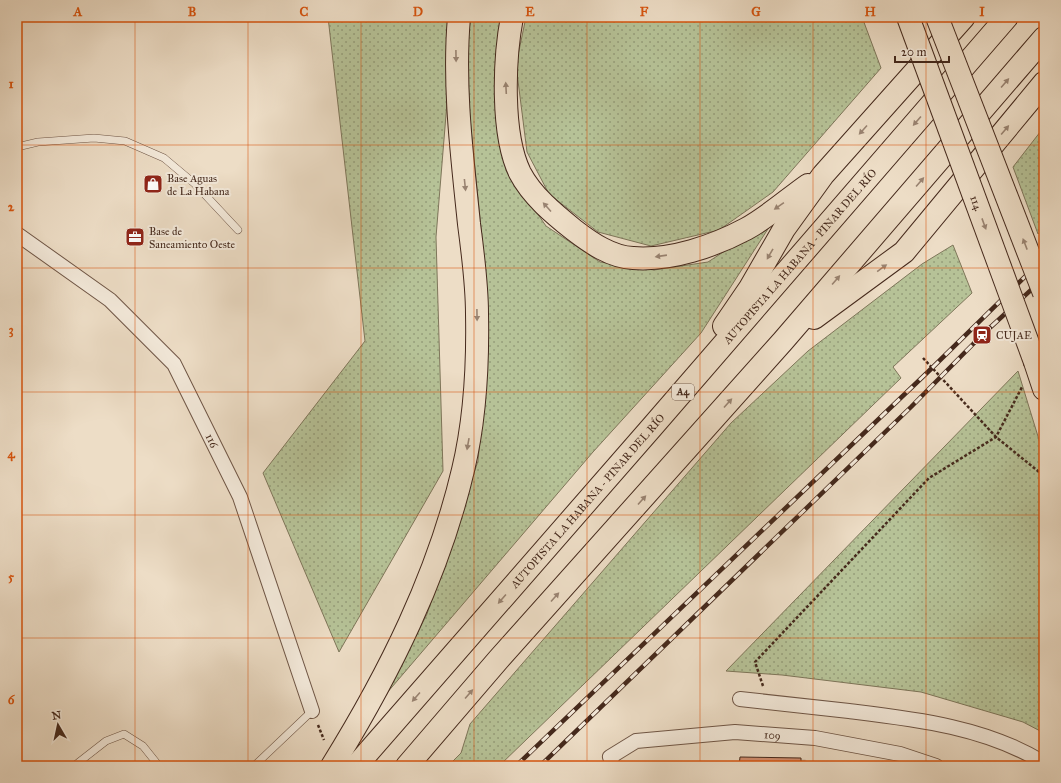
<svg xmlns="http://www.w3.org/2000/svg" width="1061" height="783" font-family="'IM FELL Great Primer',serif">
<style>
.grass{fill:url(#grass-dots);stroke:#7e765a}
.building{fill:#d58f6f;stroke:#45291c;filter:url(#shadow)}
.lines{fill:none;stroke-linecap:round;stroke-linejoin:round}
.service-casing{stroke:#6f5646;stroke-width:8}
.minor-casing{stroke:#6f5646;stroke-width:16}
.trunk-casing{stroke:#45291c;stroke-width:24}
.motorway-casing{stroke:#45291c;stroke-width:24}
.path{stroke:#45291c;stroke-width:2.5;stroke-dasharray:3 2;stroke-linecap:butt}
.service{stroke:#f3e9da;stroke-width:7}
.minor{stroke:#f3e9da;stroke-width:14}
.trunk{stroke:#edddc6;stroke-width:22}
.motorway{stroke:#edddc6;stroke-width:22}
.rail-casing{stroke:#45291c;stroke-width:4.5}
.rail{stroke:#f3e9da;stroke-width:3;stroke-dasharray:9;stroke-linecap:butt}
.trunk-bridge-casing{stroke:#45291c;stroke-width:24;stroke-linecap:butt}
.trunk-bridge{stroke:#edddc6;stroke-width:22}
.oneway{fill:#998371}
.grid{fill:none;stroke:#d8540e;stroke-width:1;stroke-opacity:0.55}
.labels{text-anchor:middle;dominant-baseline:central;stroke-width:4;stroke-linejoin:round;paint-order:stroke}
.shield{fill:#f3e9da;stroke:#796355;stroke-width:1}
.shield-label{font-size:10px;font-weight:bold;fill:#45291c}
.poi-label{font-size:11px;fill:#45291c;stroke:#f3e9da;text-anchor:start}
.street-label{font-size:11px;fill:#45291c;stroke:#f3e9da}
.neatline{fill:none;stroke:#d8540e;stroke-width:1.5}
.grid-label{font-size:13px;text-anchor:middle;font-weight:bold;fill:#d8540e}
</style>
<defs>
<pattern id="grass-dots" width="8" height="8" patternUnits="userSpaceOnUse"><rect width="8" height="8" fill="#b6c297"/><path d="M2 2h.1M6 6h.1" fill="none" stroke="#969e7a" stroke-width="1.8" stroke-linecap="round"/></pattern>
<filter id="shadow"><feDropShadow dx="4.5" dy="2.5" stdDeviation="0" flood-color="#0004"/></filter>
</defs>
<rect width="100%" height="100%" fill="#edddc6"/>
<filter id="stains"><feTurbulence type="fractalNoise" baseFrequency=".005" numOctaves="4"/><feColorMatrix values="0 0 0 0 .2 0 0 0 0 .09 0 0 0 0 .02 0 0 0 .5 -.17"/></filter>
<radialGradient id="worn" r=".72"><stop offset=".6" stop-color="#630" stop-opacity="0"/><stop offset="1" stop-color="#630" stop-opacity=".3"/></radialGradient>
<!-- grass -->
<g class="grass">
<path d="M328,17h126l-18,220 7,234 -104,181 -76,-179 102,-132z"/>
<path d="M471,17h34l7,160 34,49 54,36 54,8 54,-8 67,-44 -74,115 -108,119 -207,242 41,-80 51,-153 10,-112 -5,-101 -14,-140 -1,-72z"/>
<path d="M526,17h336l19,51 -108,124 -54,38 -68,16 -53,-14 -49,-38 -22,-42 -11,-87z"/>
<path d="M1044,127v101l-6,6 -25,-67z"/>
<path d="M953,245l19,48 -79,74 8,11 -402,388h-51l13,-13 9,-29 261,-301 77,-72 114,-87z"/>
<path d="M1018,371l26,85v277l-21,-11 -102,-30 -139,-17 -56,-4z"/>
</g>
<!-- building -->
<g class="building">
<path d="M740,757l61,1v8h-62z"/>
<path d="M702,762l1,4h-21z"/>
</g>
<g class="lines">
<defs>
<g id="service">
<path d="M17,147l21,-5 56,-4 31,3 39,17 31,26 43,46"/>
<path d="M74,766l32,-25 18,-7 19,12 16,20"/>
<path d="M254,766l58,-55"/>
</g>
<g id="minor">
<path id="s1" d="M17,234l93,66 64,64 66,133 72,214"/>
<path d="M740,699c37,4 73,8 109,12 66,8 137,16 195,52"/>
<path id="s2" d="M613,766l-3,-9 26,-16 99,-9 80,6 85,16 36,12"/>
</g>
<path id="trunk" d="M1035,362l9,27"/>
<g id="motorway">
<path d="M512,17c-8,42 -11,117 8,156 12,23 34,41 54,57 17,13 37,27 59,28 38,3 81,-12 113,-29 22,-12 42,-30 62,-44"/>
<path d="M814,318l90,-66 140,-169"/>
<path d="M724,326l26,-38 34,-59 39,-54 141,-158"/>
<path d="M332,766c57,-92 106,-190 131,-296 12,-50 15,-105 14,-156 0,-30 -4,-60 -8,-90 -7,-69 -16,-138 -10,-207"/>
<path id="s3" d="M356,766l296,-339 355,-410"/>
<path d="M407,766l91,-106 285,-319 261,-303"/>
</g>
</defs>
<!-- service casing -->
<use href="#service" class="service-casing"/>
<!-- minor casing -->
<use href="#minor" class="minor-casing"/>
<!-- trunk casing -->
<use href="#trunk" class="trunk-casing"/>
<!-- motorway casing -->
<use href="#motorway" class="motorway-casing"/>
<!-- path -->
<g class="path">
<path d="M923,358l73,79 48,39"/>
<path d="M763,686l-8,-24 174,-184 67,-41 26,-50"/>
<path d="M318,725l6,15"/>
</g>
<!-- service -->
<use href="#service" class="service"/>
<!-- minor -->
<use href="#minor" class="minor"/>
<!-- trunk -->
<use href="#trunk" class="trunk"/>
<!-- motorway -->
<use href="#motorway" class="motorway"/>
<defs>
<g id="rail">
<path d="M516,766l416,-398 112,-110"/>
<path d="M540,766l371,-359 71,-72 62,-57"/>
</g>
</defs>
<!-- rail casing -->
<use href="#rail" class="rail-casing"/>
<!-- rail -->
<use href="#rail" class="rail"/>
<defs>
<g id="trunk-bridge">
<path id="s4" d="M908,17l127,345"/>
<path d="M937,17l107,276"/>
</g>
</defs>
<!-- trunk-bridge casing -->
<use href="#trunk-bridge" class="trunk-bridge-casing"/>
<!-- trunk-bridge -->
<use href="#trunk-bridge" class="trunk-bridge"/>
</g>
<!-- one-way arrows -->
<defs><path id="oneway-solid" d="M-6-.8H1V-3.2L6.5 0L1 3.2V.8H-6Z"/></defs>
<g class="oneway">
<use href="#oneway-solid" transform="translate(456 56) rotate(89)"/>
<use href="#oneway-solid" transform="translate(1005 83) rotate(-49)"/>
<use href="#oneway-solid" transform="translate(506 88) rotate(-93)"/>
<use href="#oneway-solid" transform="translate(917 121) rotate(131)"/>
<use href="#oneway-solid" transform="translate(863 130) rotate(132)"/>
<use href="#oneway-solid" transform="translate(1005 130) rotate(-50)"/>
<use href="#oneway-solid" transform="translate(920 182) rotate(-49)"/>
<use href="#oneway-solid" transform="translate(465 185) rotate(84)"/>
<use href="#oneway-solid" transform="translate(779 206) rotate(145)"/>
<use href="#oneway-solid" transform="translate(547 207) rotate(-132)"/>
<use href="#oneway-solid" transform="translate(984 224) rotate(70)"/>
<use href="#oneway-solid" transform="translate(1025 244) rotate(-111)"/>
<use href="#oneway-solid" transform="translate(770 254) rotate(120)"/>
<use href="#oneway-solid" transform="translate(661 256) rotate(172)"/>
<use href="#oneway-solid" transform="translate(882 268) rotate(-36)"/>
<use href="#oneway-solid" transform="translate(836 280) rotate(-49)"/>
<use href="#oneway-solid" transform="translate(477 315) rotate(89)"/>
<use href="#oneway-solid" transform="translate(728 403) rotate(-48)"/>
<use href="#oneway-solid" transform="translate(468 444) rotate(100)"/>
<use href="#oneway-solid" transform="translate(642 500) rotate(-48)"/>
<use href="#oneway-solid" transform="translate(555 597) rotate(-48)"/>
<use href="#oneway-solid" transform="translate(502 599) rotate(131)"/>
<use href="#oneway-solid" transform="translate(469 694) rotate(-49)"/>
<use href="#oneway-solid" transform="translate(416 697) rotate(131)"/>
</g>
<!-- grid -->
<path class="grid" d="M135,17v749M248,17v749M361,17v749M474,17v749M587,17v749M700,17v749M813,17v749M926,17v749M17,145h1027M17,268h1027M17,392h1027M17,515h1027M17,638h1027"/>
<!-- icons -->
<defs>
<symbol id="shop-square" viewBox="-11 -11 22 22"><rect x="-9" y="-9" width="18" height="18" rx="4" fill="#8f2418" stroke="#f3e9da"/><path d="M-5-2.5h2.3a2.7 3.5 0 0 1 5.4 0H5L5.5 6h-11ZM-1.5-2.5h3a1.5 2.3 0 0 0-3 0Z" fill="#fff"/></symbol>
<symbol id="office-square" viewBox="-11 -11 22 22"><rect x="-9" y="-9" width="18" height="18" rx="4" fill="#8f2418" stroke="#f3e9da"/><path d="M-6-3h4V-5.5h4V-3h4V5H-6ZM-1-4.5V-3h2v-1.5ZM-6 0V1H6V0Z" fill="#fff"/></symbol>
<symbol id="station-square" viewBox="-11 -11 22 22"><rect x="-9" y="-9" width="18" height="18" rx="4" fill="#8f2418" stroke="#f3e9da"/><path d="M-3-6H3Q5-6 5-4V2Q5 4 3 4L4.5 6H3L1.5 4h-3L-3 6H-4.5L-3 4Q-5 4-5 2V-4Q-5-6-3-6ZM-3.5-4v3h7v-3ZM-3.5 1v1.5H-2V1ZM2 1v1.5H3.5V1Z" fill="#fff"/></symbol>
</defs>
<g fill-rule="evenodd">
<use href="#shop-square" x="142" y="173" width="22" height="22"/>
<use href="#office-square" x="124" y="226" width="22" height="22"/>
<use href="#station-square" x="971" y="324" width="22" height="22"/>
</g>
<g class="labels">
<!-- shield labels -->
<rect class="shield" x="672" y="384" width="22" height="16" rx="3"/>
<g class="shield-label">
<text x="683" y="392">A4</text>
</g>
<!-- poi labels -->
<g class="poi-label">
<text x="167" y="178">Base Aguas<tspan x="167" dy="13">de La Habana</tspan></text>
<text x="149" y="231">Base de<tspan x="149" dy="13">Saneamiento Oeste</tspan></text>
<text x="996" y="335">CUJAE</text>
</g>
<!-- street labels -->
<g class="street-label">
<text stroke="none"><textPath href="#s4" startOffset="198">114</textPath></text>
<text stroke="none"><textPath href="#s3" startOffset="676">AUTOPISTA LA HABANA - PINAR DEL RÍO</textPath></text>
<text stroke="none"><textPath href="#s1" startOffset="290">116</textPath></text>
<text stroke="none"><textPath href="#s3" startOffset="352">AUTOPISTA LA HABANA - PINAR DEL RÍO</textPath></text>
<text stroke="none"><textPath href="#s2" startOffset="177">109</textPath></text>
</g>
</g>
<!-- margin -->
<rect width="1061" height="783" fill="none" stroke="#edddc6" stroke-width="44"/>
<!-- north arrow -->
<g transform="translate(58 725) rotate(351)" stroke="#f3e9da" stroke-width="3" paint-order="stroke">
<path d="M0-3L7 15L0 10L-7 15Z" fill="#45291c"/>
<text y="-6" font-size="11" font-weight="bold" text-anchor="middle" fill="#45291c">N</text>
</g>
<!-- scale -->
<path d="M895 56v6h54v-6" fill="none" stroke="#45291c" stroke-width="2"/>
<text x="901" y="56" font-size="12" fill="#45291c" stroke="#f3e9da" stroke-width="3" paint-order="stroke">20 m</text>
<rect x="22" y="22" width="1017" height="739" class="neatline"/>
<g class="grid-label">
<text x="78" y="16">A</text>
<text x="192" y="16">B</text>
<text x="304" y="16">C</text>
<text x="418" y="16">D</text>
<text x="530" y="16">E</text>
<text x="644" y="16">F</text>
<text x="756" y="16">G</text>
<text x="870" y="16">H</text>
<text x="982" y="16">I</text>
<text x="11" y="88">1</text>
<text x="11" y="211">2</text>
<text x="11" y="334">3</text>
<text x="11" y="458">4</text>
<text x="11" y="581">5</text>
<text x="11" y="704">6</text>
</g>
<rect width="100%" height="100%" filter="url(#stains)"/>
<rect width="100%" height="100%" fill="url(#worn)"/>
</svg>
